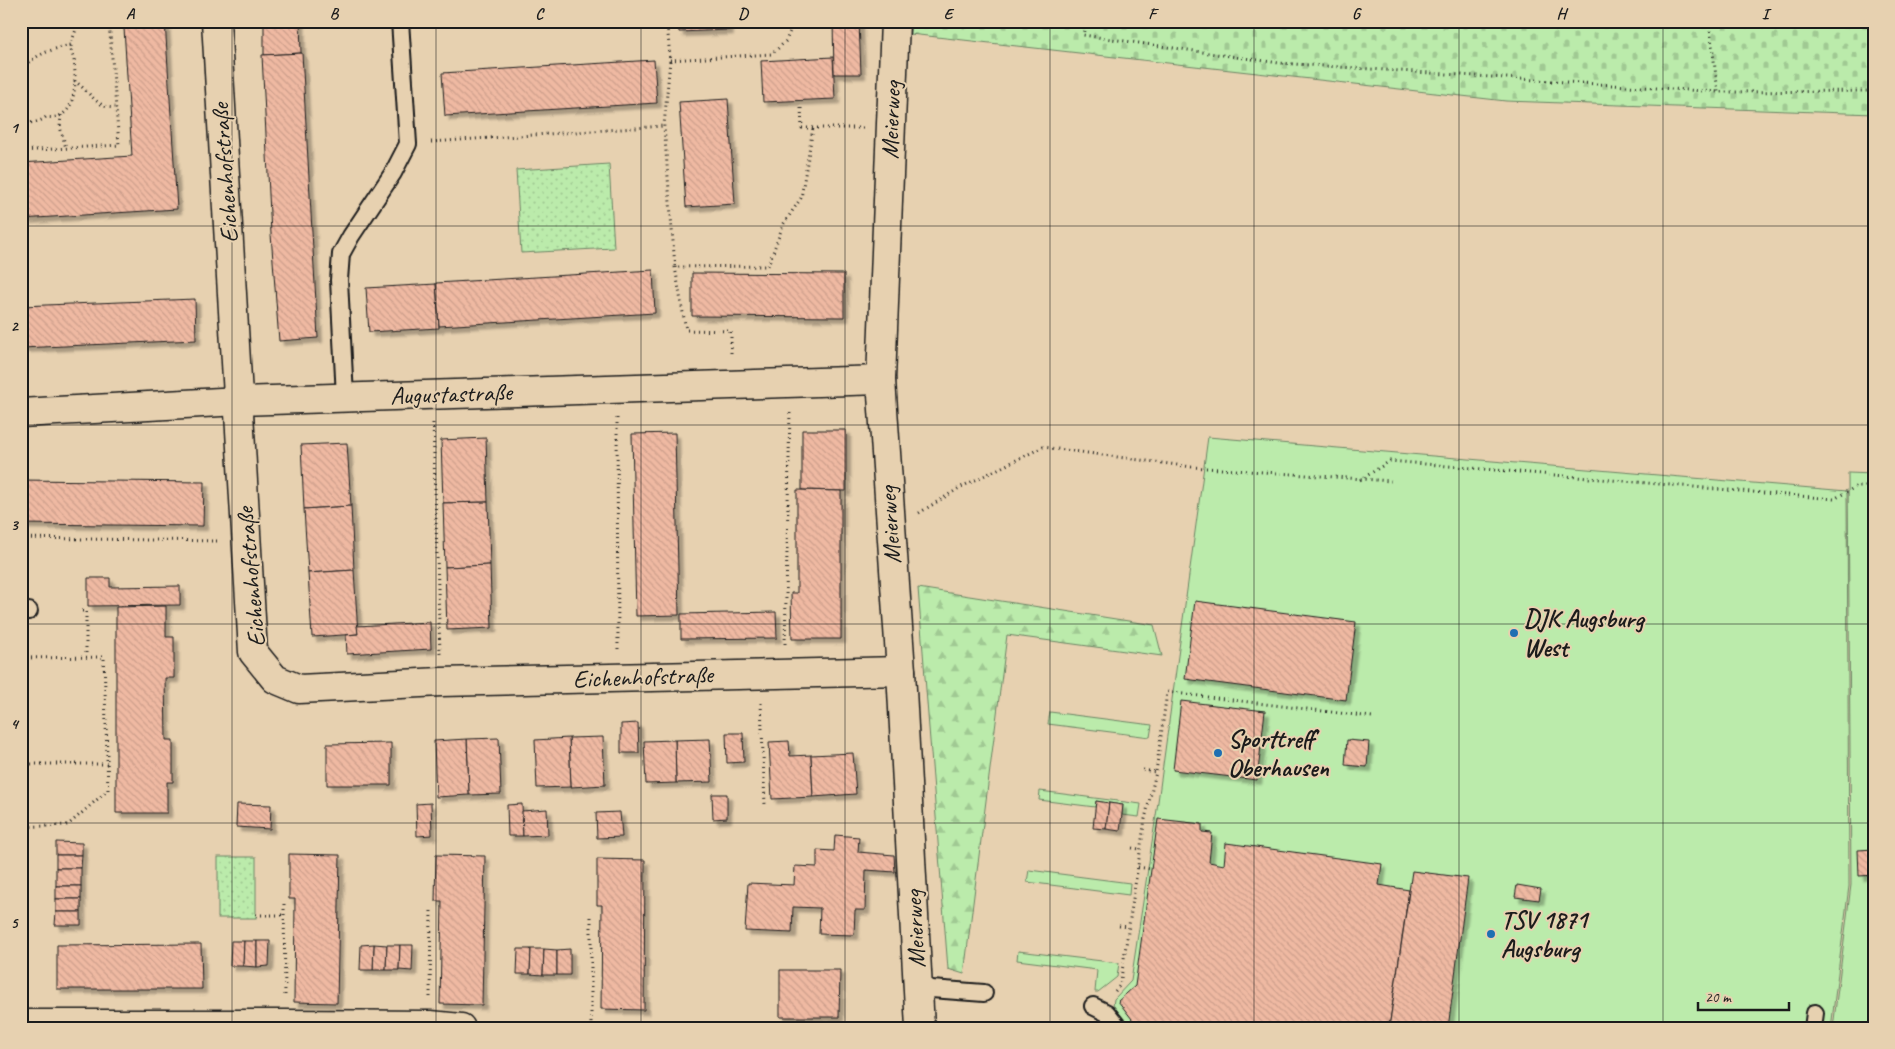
<svg xmlns="http://www.w3.org/2000/svg" width="1895" height="1049" font-family="Caveat,sans-serif">
<style>
.green{fill:#bbebab;stroke:#6c8464}
.forest{fill:url(#forest-firs);stroke:#6c8464}
.cemetery{fill:url(#cemetery-stones);stroke:#6c8464}
.park{fill:url(#park-dots);stroke:#6c8464}
.building{fill:url(#building-back-hatch);stroke:#1c1c1c;filter:url(#shadow)}
.lines{fill:none;stroke-linecap:round;stroke-linejoin:round}
.lane-casing{stroke:#1c1c1c;stroke-width:20}
.street-casing{stroke:#1c1c1c;stroke-width:31}
.path{stroke:#1c1c1c;stroke-width:3;stroke-dasharray:1 4;stroke-linecap:butt}
.lane{stroke:#e7d1b0;stroke-width:16}
.street{stroke:#e7d1b0;stroke-width:28}
.grid{fill:none;stroke:#1c1c1c;stroke-width:1;stroke-opacity:0.55}
.poi-dot{fill:#1f6fb2;stroke:#e7d1b0;stroke-width:2}
.labels{text-anchor:middle;dominant-baseline:central;stroke-width:4;stroke-linejoin:round;paint-order:stroke}
.street-label{font-size:25px;fill:#1c1c1c;stroke:#e7d1b0}
.poi-label{font-size:25px;font-weight:bold;fill:#1c1c1c;stroke:#e7d1b0;text-anchor:start}
.neatline{fill:none;stroke:#1c1c1c;stroke-width:2}
.grid-label{font-size:16px;text-anchor:middle;font-weight:bold;fill:#1c1c1c}
</style>
<defs>
<pattern id="forest-firs" width="22" height="20" patternUnits="userSpaceOnUse" patternTransform="scale(1.25)"><rect width="22" height="20" fill="#bbebab"/><path d="M5 1l3.5 6h-7zM16 11l3.5 6h-7z" fill="#a0c993"/></pattern>
<pattern id="cemetery-stones" width="16" height="16" patternUnits="userSpaceOnUse" patternTransform="scale(1.25)"><rect width="16" height="16" fill="#bbebab"/><path d="M2 7V4a2 2 0 0 1 4 0v3zM10 15v-3a2 2 0 0 1 4 0v3z" fill="#a0c993"/></pattern>
<pattern id="park-dots" width="8" height="8" patternUnits="userSpaceOnUse" patternTransform="scale(1.25)"><rect width="8" height="8" fill="#bbebab"/><path d="M2 2h.1M6 6h.1" fill="none" stroke="#a0c993" stroke-width="1.8" stroke-linecap="round"/></pattern>
<pattern id="building-back-hatch" width="6" height="6" patternUnits="userSpaceOnUse" patternTransform="scale(1.25)"><rect width="6" height="6" fill="#efb9a2"/><path d="M-1 5l2 2M0 0l6 6M5-1l2 2" fill="none" stroke="#cc9e8b"/></pattern>
<filter id="shadow"><feDropShadow dx="4.5" dy="4.5" stdDeviation="1" flood-color="#0004"/></filter>
</defs>
<rect width="100%" height="100%" fill="#e7d1b0"/>
<filter id="ink" filterUnits="userSpaceOnUse"><feTurbulence type="fractalNoise" baseFrequency=".02" numOctaves="2"/><feDisplacementMap in="SourceGraphic" scale="10" xChannelSelector="R" yChannelSelector="G"/><feConvolveMatrix kernelMatrix="1 2 1 2 8 2 1 2 1" color-interpolation-filters="sRGB"/></filter>
<g filter="url(#ink)">
<!-- green -->
<g class="green">
<path d="M1208,437l639,54 2,395 -18,142h-721l4,-29 17,-18 26,-172z"/>
<path d="M1848,473l26,1v554h-41l18,-143z"/>
<path d="M1050,712l102,13 -2,12 -102,-13z"/>
<path d="M1040,791l101,13 -2,13 -17,-2 1,-10 -27,-4 -1,6 -56,-7z"/>
<path d="M1029,870l101,13 -1,12 -102,-13z"/>
<path d="M1018,951l101,12 -2,14 -19,15h-3l2,-22 -80,-10z"/>
</g>
<!-- forest -->
<path class="forest" d="M918,588l236,37 8,31 -155,-21 -43,339 -16,-5z"/>
<!-- cemetery -->
<path class="cemetery" d="M911,21h963v93l-368,-13 -596,-67z"/>
<!-- park -->
<g class="park">
<path d="M609,164l5,84 -93,5 -5,-83z"/>
<rect x="218" y="857" width="38" height="61"/>
</g>
<!-- building -->
<g class="building">
<path d="M120,21h45l12,188 -156,10v-56l111,-7 -8,-128h-3z"/>
<path d="M264,21h36l1,32 -37,2z"/>
<path d="M678,21h50l1,9 -50,2z"/>
<path d="M833,21h26l2,53h-27z"/>
<path d="M302,53l16,285 -39,3 -8,-107 -9,-179z"/>
<path d="M833,57l2,42 -72,3 -2,-41z"/>
<path d="M654,60l3,43 -212,13 -3,-43z"/>
<path d="M728,99l7,105 -49,3 -7,-105z"/>
<path d="M653,270l2,43 -216,13 -3,-43z"/>
<path d="M692,273l152,1v43l-152,-1z"/>
<path d="M436,284l3,44 -70,4 -3,-44z"/>
<path d="M195,299l1,41 -175,8v-42z"/>
<path d="M802,430h44v61l-44,-1z"/>
<path d="M675,433l4,182 -43,1 -4,-182z"/>
<path d="M486,438l2,64 -45,1 -2,-63z"/>
<path d="M347,443l4,63 -47,3 -3,-64z"/>
<path d="M21,480l183,2 -1,44 -182,-2z"/>
<path d="M797,490l44,1v148h-49l-1,-46h6z"/>
<path d="M488,502l2,63 -45,2 -2,-64z"/>
<path d="M351,506l3,64 -46,3 -4,-64z"/>
<path d="M490,565l2,63 -45,2 -2,-63z"/>
<path d="M354,570l4,64 -46,3 -4,-64z"/>
<path d="M88,578h22v9l70,-1v19l-92,1z"/>
<path d="M1195,601l161,21 -10,78 -161,-21z"/>
<path d="M166,606v31h8v41h-9l1,62h7v42h-6v31h-51v-206z"/>
<path d="M776,612l1,26 -96,1v-25z"/>
<path d="M430,622l1,27 -84,5 -1,-19 12,-1 -1,-8z"/>
<path d="M1181,701l84,10 -8,69 -84,-10z"/>
<path d="M638,723l1,30h-18v-29z"/>
<path d="M726,733h17l1,29 -17,1z"/>
<path d="M603,737l2,48 -34,2 -2,-49z"/>
<path d="M499,738l2,56 -32,1 -2,-56z"/>
<path d="M569,738l2,49 -34,1 -2,-48z"/>
<path d="M467,739l2,56 -33,2 -2,-56z"/>
<path d="M710,739l2,43 -36,1 -1,-43z"/>
<path d="M675,740l1,43 -30,1 -2,-43z"/>
<path d="M1347,740l22,2 -2,25 -22,-2z"/>
<path d="M789,741l1,15 21,-1 2,42 -41,2 -3,-57z"/>
<path d="M391,743v42h-64v-41z"/>
<path d="M853,753l3,41 -43,3 -2,-42z"/>
<path d="M712,794h15v24l-14,1z"/>
<path d="M1096,801l13,2 -3,26 -13,-1z"/>
<path d="M431,803l1,32 -15,1 -1,-32z"/>
<path d="M1109,803l14,2 -3,26 -14,-2z"/>
<path d="M237,804l34,1 -1,24 -34,-2z"/>
<path d="M522,804l1,32h-15l-1,-31z"/>
<path d="M547,809l1,26 -25,1 -1,-25z"/>
<path d="M620,812l2,25 -25,1 -1,-25z"/>
<path d="M1158,819l44,5v8l10,1 -3,29 15,3 2,-22 156,21 -3,21 30,5 -20,138h-250l-21,-27 17,-15z"/>
<path d="M835,835l24,2 -1,15 36,3 1,17 -29,-2 -1,40h-10l-1,25 -35,-1 1,-26 -27,-1 -1,26 -47,-2 3,-48 46,2 1,-19 22,1v-17l17,1z"/>
<path d="M56,842l26,1v12h-26z"/>
<path d="M1874,849v26l-15,1 -1,-26z"/>
<path d="M289,854l51,1 -3,148 -43,-1 1,-103h-6z"/>
<path d="M56,855h26l-1,13h-25z"/>
<path d="M436,855l49,1 -3,149 -42,-1 2,-103h-7z"/>
<path d="M597,859l48,1 -1,150 -43,-1 1,-104h-5z"/>
<rect x="56" y="868" width="25" height="18"/>
<path d="M1412,871l56,7 -20,150h-59z"/>
<path d="M1517,885l24,4 -2,11 -24,-3z"/>
<rect x="56" y="886" width="25" height="13"/>
<rect x="56" y="899" width="25" height="13"/>
<path d="M56,912h25v13h-26z"/>
<path d="M231,941h13l-1,25h-13z"/>
<path d="M244,941h13v26l-14,-1z"/>
<path d="M257,941h13l-1,25 -12,1z"/>
<path d="M201,944l1,45h-145v-44z"/>
<path d="M374,944l13,1 -1,25h-13z"/>
<path d="M374,944l-1,26h-13l1,-25z"/>
<path d="M387,945h13l-1,25h-13z"/>
<path d="M400,945h13l-1,26 -13,-1z"/>
<path d="M518,949h13l-1,25h-13z"/>
<path d="M531,949h13l-1,26 -13,-1z"/>
<path d="M544,949l13,1v25h-14z"/>
<path d="M570,949v26h-13v-25z"/>
<path d="M780,970h60l-1,47h-59z"/>
</g>
<g class="lines">
<defs>
<g id="lane">
<path d="M345,397l-6,-117 2,-26 10,-18 42,-63 15,-29 -8,-123"/>
<path d="M21,611h8"/>
<path d="M918,988l66,5"/>
<path d="M1093,1006l14,7 12,15"/>
<path d="M1813,1028l2,-15"/>
</g>
<g id="street">
<path d="M216,21l37,631 22,27 24,10 142,-7 460,-11"/>
<path d="M895,21l-14,359 20,291 19,357"/>
<path d="M21,413l218,-12 642,-21"/>
<path d="M21,1024h264l145,1 31,3"/>
</g>
</defs>
<!-- lane casing -->
<use href="#lane" class="lane-casing"/>
<!-- street casing -->
<use href="#street" class="street-casing"/>
<!-- path -->
<g class="path">
<path d="M667,21l3,39 -6,66 11,141 93,-1 15,-41 18,-27 12,-70"/>
<path d="M1086,21l-3,14 196,28 439,29 156,-1"/>
<path d="M1709,21l9,71"/>
<path d="M670,60l102,-6 14,-13 8,-20"/>
<path d="M21,69c14,-14 30,-20 50,-24"/>
<path d="M74,81c13,7 25,30 41,26"/>
<path d="M801,108l1,20h61"/>
<path d="M61,115l-1,12 6,21"/>
<path d="M21,123c9,0 18,0 25,-6 32,5 30,-36 28,-57 -1,-4 -3,-8 -3,-12 0,-8 6,-18 7,-27"/>
<path d="M431,142l233,-16"/>
<path d="M21,151l98,-6 -10,-124"/>
<path d="M675,267l11,63 45,1v26"/>
<path d="M617,418l1,232"/>
<path d="M433,423l7,231"/>
<path d="M1360,480l30,-19 444,38 23,-13h17"/>
<path d="M919,513l42,-26 82,-40 149,20 199,14"/>
<path d="M21,538l197,3"/>
<path d="M82,611h4v46"/>
<path d="M785,644l5,-233"/>
<path d="M21,658l83,-1 4,133 -40,35 -47,2"/>
<path d="M761,703l4,102"/>
<path d="M21,764h87"/>
<path d="M1143,770l13,2"/>
<path d="M1132,848l8,1"/>
<path d="M1138,867l13,2"/>
<path d="M284,904l1,92"/>
<path d="M256,915h29"/>
<path d="M1119,926l10,1"/>
<path d="M1115,991l5,-6 25,-166 11,-47 11,-80 205,25"/>
<path d="M430,997l1,-89"/>
<path d="M591,1028v-114"/>
</g>
<!-- lane -->
<use href="#lane" class="lane"/>
<!-- street -->
<use href="#street" class="street"/>
</g>
</g>
<!-- grid -->
<path class="grid" d="M232,21v1007M436,21v1007M641,21v1007M845,21v1007M1050,21v1007M1254,21v1007M1459,21v1007M1663,21v1007M21,226h1853M21,425h1853M21,624h1853M21,823h1853"/>
<!-- markers -->
<g class="poi-dot">
<circle cx="1514" cy="633" r="5"/>
<circle cx="1218" cy="753" r="5"/>
<circle cx="1491" cy="934" r="5"/>
</g>
<g class="labels">
<!-- street labels -->
<g class="street-label">
<text transform="translate(891 120) rotate(-88)">Meierweg</text>
<text transform="translate(225 173) rotate(-94)">Eichenhofstraße</text>
<text transform="translate(451 394) rotate(-2)">Augustastraße</text>
<text transform="translate(890 525) rotate(-94)">Meierweg</text>
<text transform="translate(251 577) rotate(-95)">Eichenhofstraße</text>
<text transform="translate(643 677) rotate(-2)">Eichenhofstraße</text>
<text transform="translate(915 929) rotate(-93)">Meierweg</text>
</g>
<!-- poi labels -->
<g class="poi-label">
<text x="1524" y="619">DJK Augsburg<tspan x="1524" dy="29">West</tspan></text>
<text x="1228" y="739">Sporttreff<tspan x="1228" dy="29">Oberhausen</tspan></text>
<text x="1501" y="920">TSV 1871<tspan x="1501" dy="29">Augsburg</tspan></text>
</g>
</g>
<!-- margin -->
<rect width="1895" height="1049" fill="none" stroke="#e7d1b0" stroke-width="55"/>
<!-- scale -->
<path d="M1698 1002v8h91v-8" fill="none" stroke="#1c1c1c" stroke-width="2.5"/>
<text x="1705" y="1002" font-size="15" fill="#1c1c1c" stroke="#e7d1b0" stroke-width="4" paint-order="stroke">20 m</text>
<rect x="28" y="28" width="1840" height="994" class="neatline"/>
<g class="grid-label">
<text x="130" y="19">A</text>
<text x="334" y="19">B</text>
<text x="539" y="19">C</text>
<text x="743" y="19">D</text>
<text x="948" y="19">E</text>
<text x="1152" y="19">F</text>
<text x="1356" y="19">G</text>
<text x="1561" y="19">H</text>
<text x="1765" y="19">I</text>
<text x="14" y="133">1</text>
<text x="14" y="331">2</text>
<text x="14" y="530">3</text>
<text x="14" y="729">4</text>
<text x="14" y="928">5</text>
</g>
</svg>
